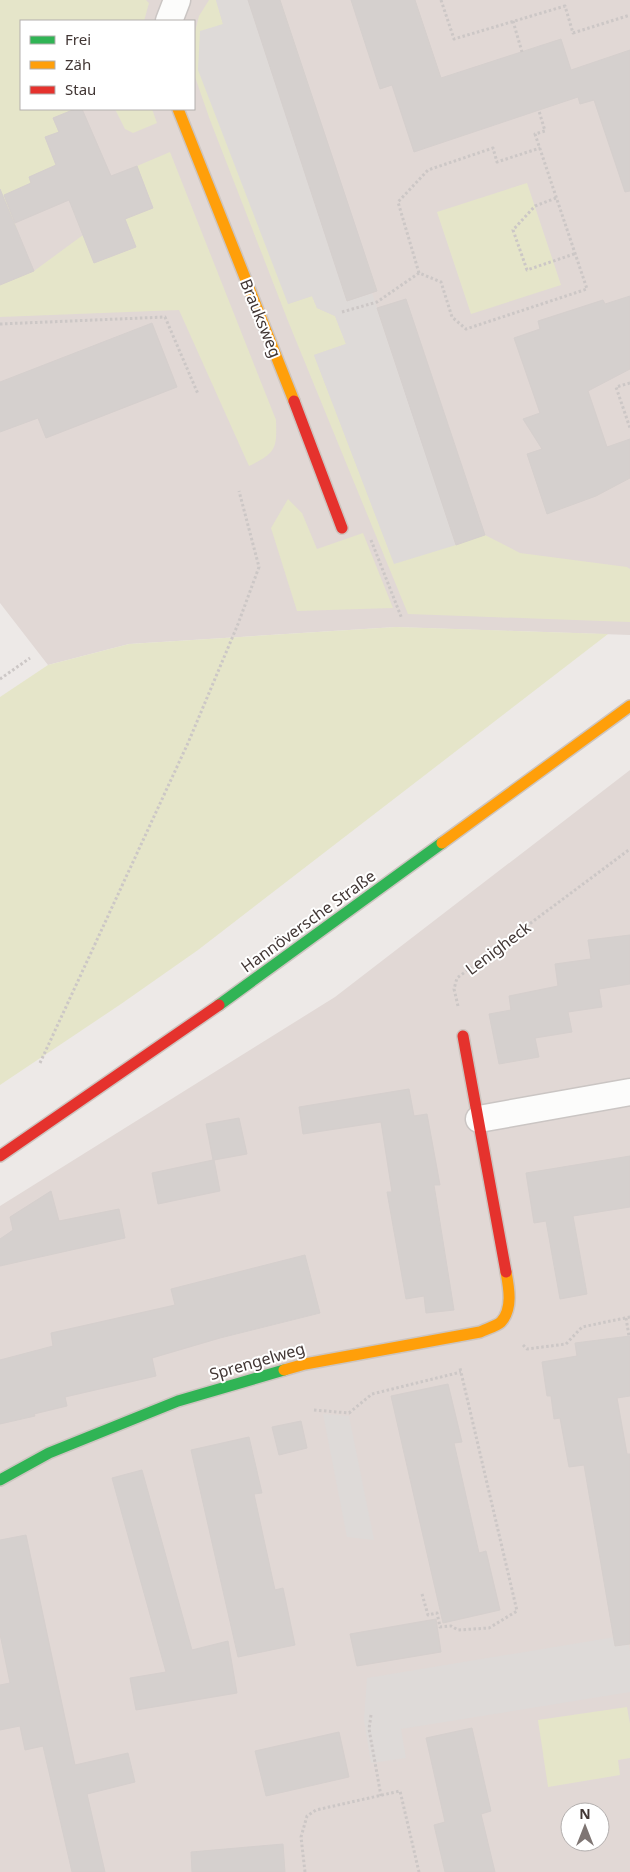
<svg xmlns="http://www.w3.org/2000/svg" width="630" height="1872" font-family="'Noto Sans',sans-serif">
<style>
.residential{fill:#e1d8d5;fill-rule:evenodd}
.green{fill:#e5e5c9}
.parking{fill:#dedad8}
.building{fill:#d5d0ce;stroke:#d5cfcd}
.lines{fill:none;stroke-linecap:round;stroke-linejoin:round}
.street-casing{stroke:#cac5c3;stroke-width:29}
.fast-casing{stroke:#cdc5c0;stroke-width:14}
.slow-casing{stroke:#cdc5c0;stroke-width:14}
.jam-casing{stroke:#cdc5c0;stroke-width:14}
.path{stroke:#ccc7c6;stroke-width:3;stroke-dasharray:2.5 2.5;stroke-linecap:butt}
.street{stroke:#fcfcfb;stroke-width:26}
.fast{stroke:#30b455;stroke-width:11}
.slow{stroke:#ff9f0a;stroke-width:11}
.jam{stroke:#e5322d;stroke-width:11}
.labels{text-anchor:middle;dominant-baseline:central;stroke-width:4;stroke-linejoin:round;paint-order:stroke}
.street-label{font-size:16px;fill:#423735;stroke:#fff}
</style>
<rect width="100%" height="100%" fill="#ede9e7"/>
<!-- residential -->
<g class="residential">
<path d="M127,0h503v635l-234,-8 -267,17 -81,21 -48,-62v-457l32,-37h162v-88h-86z"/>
<path d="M630,770v1102h-630v-666l335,-209zM570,1812h30v30h-30z"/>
</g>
<!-- green -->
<g class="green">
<path d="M0,0h146l3,3 -5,18h-123v88h54l-22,9 6,14 -14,5 11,28 -27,12 2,6 -27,12 13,34 -17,7z"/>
<path d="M209,0h7l7,24 65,280 24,-8 5,12 18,8 11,28 -32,11 80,208 91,-28 35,18 107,14 3,2v53l-222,-8 -120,-293 -78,-201 -16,-46v-38l5,-20z"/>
<path d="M115,109h37l5,14 -24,10 -8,-4z"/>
<path d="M170,152l106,268c1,29 0,33 -27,46l-70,-156 -179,7v-51l7,16 27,-11 49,-36 11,28 42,-16 -11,-28 28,-12 -16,-41z"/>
<path d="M527,183l34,102 -90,29 -34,-102z"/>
<path d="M288,499l14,14 15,36 46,-16 30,75 -96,3 -26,-83z"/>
<path d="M396,627l212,7 -410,316 -77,54 -121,81v-388l48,-32 81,-21z"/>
<path d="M627,1707l3,17v34l-12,2 2,15 -72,12 -10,-67z"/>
</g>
<!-- parking -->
<g class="parking">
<path d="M216,0h32l99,301 25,-8 84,252 -62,19 -80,-209 32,-11 -11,-28 -18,-8 -5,-12 -24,8 -90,-234 2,-39 23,-7z"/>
<path d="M323,1414l26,2 25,124 -27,-3z"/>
<path d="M627,1635l3,17v40l-229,37 5,29 -35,5 -7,-43 3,-42z"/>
</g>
<!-- building -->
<g class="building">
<path d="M248,0h32l97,291 -30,10z"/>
<path d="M351,0h64l26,78 120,-39 10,31 59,-20v141l-5,1 -31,-92 -14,4 -2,-7 -164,55 -22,-67 -12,4z"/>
<path d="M75,109h7l29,67 26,-10 16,42 -28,11 11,28 -42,16 -25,-63 -54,23 -11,-28 27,-12 -2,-6 27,-12 -11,-28 14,-5 -6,-14z"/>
<path d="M0,189l34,82 -34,14z"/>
<path d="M630,296v73l-42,22 19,56 23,-8v39l-34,18 -49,18 -20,-60 15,-5 -19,-30 17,-6 -26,-75 26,-9 -2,-8 65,-21 2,4z"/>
<path d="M406,299l79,236 -29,10 -79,-237z"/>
<path d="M152,323l25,64 -131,51 -8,-20 -38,14v-50z"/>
<path d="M630,935v49l-31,5 3,18 -34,5 4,20 -37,6 4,19 -40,7 -10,-50 22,-4 -2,-14 49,-10 -3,-22 36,-5 -3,-19z"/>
<path d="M409,1089l5,27 13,-2 13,71h-6l20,125 -28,3 -2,-17 -18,3 -19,-107h5l-11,-70 -78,12 -4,-27z"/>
<path d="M239,1118l8,36 -33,6 6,31 -62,13 -6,-31 61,-13 -7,-36z"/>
<path d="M630,1156v51l-57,9 14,78 -27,5 -14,-78 -12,2 -8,-50z"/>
<path d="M51,1191l8,30 60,-12 6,29 -125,28v-27l13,-9 -3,-13z"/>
<path d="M305,1255l15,58 -100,25 -68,20 4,18 -91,21 2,9 -33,8 1,2 -35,8v-64l53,-14 -2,-13 124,-28 -4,-16z"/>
<path d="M630,1336v60l-13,2 10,56h3v190l-15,2 -31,-181 -15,2 -9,-49 -6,1 -3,-23h-4l-5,-34 35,-6 -2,-13z"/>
<path d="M448,1384l14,58 -8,1 25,110 7,-2 14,59 -57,13 -52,-227z"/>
<path d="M301,1421l6,27 -28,7 -7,-28z"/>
<path d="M249,1437l13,56 -8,1 21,96 8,-2 12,57 -57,12 -47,-207z"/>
<path d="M142,1470l50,180 36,-9 9,52 -101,17 -6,-32 36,-6 -54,-194z"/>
<path d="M26,1535l49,230 53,-12 7,29 -48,12 18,78h-33l-29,-126 -18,4 -5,-24 -20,4v-45l10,-2 -10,-49v-94z"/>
<path d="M436,1619l5,33 -84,14 -7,-32z"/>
<path d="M472,1728l19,83 -10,3 14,58h-50l-11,-47 11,-3 -19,-84z"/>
<path d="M339,1732l10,45 -83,19 -11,-45z"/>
<path d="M283,1844l2,28h-93l-1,-20z"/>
</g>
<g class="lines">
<defs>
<g id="street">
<path d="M169,21l8,-21"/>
<path d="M479,1119l151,-27"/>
</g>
<g id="fast">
<path d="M219,1005l223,-162"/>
<path d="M0,1480l49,-27 129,-52 106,-31"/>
</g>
<g id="slow">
<path d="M178,109l116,292"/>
<path d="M442,843l188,-137"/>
<path d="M284,1370l21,-6 175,-32c6,-3 17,-6 21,-10 12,-13 8,-34 5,-50"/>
</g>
<g id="jam">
<path d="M294,401l48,127"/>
<path d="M463,1036l43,236"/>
<path d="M0,1156l219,-151"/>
</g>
</defs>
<!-- street casing -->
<use href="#street" class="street-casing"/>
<!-- fast casing -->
<use href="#fast" class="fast-casing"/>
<!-- slow casing -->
<use href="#slow" class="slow-casing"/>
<!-- jam casing -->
<use href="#jam" class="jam-casing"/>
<!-- path -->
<g class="path">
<path d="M441,0l13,39 111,-33 8,27 57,-18"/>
<path d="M513,21l9,31"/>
<path d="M556,198l-21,8 -22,24 14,40 47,-16"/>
<path d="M419,273l-21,-71 30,-32 65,-22 4,14 43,-14"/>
<path d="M342,312l35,-10 42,-29 22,9 11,35 14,12 121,-40 -52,-155 10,-3 -6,-20"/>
<path d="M0,324l165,-7 33,77"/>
<path d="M630,383l-14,4 14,41"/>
<path d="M371,540l31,79"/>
<path d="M0,679l30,-21"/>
<path d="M458,1006l-4,-17 3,-11 173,-129"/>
<path d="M40,1063l148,-320 50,-119 21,-57 -20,-76"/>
<path d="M626,1318l3,18"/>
<path d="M523,1345l4,4 39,-5 16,-17 48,-10"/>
<path d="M314,1410l35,3 23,-19 89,-22"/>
<path d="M422,1594l6,21 9,-2 3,14 11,-1 7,4 31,-2 28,-17 -57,-243"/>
<path d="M371,1715l-2,14 12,67"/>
<path d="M305,1872l-4,-35 6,-21 9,-6 84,-19 19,81"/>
</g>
<!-- street -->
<use href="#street" class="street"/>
<!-- fast -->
<use href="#fast" class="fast"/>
<!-- slow -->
<use href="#slow" class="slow"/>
<!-- jam -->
<use href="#jam" class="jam"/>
</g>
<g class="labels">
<!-- street labels -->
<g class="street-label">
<text transform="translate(261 318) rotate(68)">Brauksweg</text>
<text transform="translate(308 921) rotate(-36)">Hannöversche Straße</text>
<text transform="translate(498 948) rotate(-37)">Lenigheck</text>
<text transform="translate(257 1361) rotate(-16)">Sprengelweg</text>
</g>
</g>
<!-- legend -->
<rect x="20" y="20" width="175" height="90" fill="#ffffff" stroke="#b3afae"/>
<rect x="30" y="36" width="25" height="8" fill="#30b455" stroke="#b3afae"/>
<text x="65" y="45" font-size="15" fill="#423735">Frei</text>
<rect x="30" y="61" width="25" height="8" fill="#ff9f0a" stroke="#b3afae"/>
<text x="65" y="70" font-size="15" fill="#423735">Zäh</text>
<rect x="30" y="86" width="25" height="8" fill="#e5322d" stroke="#b3afae"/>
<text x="65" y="95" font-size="15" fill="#423735">Stau</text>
<!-- north arrow -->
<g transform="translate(585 1827)"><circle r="24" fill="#ffffff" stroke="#b3afae"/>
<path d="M0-4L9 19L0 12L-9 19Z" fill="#7e7573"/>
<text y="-8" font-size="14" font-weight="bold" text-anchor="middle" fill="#423735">N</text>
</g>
</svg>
